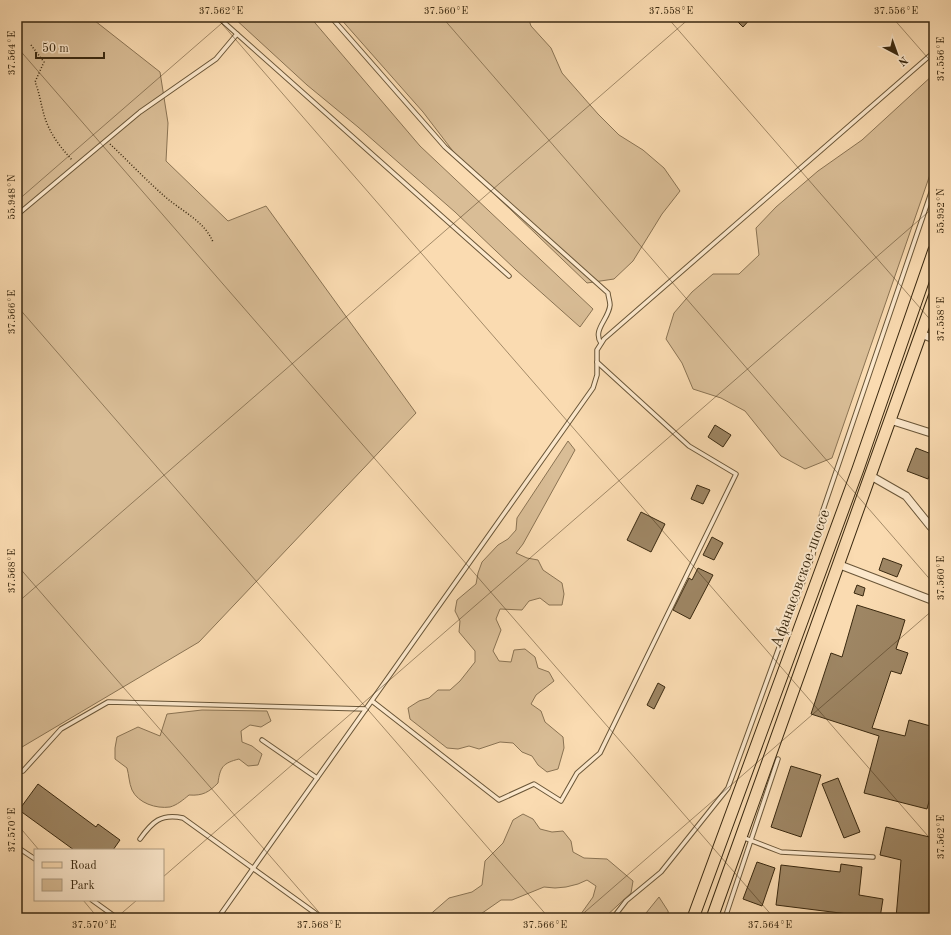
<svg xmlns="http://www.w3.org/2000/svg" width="951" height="935" font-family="'Old Standard TT',serif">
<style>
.green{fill:#d9bd96;stroke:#8a7353}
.building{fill:#9e8664;stroke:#3a2910}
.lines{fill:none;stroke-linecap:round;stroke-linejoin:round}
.lane-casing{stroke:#6a5638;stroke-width:5.5}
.street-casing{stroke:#6a5638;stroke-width:9}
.primary-casing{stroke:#3a2910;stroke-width:13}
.path{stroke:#3a2910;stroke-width:1.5;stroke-dasharray:1 2;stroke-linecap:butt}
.lane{stroke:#fce8cc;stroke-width:3.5}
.street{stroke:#fce8cc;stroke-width:7}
.primary{stroke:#fadbb1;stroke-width:11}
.ticks{fill:none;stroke:#3a2910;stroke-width:1;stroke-opacity:0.45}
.labels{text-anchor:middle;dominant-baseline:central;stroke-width:4;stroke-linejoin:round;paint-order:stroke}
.street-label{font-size:16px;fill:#3a2910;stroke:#fce8cc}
.neatline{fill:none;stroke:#3a2910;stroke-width:1.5}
.ticks-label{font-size:10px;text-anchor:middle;fill:#3a2910}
</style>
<rect width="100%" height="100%" fill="#fadbb1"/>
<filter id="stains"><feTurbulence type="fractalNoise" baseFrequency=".005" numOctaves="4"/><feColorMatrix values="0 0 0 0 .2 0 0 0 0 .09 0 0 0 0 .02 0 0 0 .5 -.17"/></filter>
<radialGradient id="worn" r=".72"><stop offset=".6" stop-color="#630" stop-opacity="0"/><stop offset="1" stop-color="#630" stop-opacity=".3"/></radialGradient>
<!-- green -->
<g class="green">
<path d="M17,17h73l70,55 8,51 -2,38 62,60 38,-15 150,207 -217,229 -182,108z"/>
<path d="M233,17h77l110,129 173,163 -13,18 -64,-57 -61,-58 -97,-85 -51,-42z"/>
<path d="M339,17h189l3,9 20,22 11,25 36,41 21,21 24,15 21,18 16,23 -18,23 -29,47 -19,18 -27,4 -125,-120 -39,-51z"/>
<path d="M934,74v89l-102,295 -27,11 -24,-13 -36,-45 -24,-13 -28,-9 -11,-26 -16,-24 8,-26 18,-21 21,-18h26l20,-19 -3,-27 20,-21 42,-36 44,-31z"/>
<path d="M568,441l7,9 -52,94 -7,9 11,5 11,2 5,10 19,13 2,11 -2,11h-13l-9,-7 -11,3 -7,9 -22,-1 -4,10 5,11 -8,21 6,10 12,1 3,-12 11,-1 10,8 3,11 11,4 5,9 -18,14 -5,9 10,7 4,11 18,15 1,11 -6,21 -11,3 -9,-7 -6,-9 -10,-4 -9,-9 -13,-1 -21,7 -10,-3 -11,3 -11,-1 -37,-29 -2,-11 11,-7 10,-3 9,-8h12l10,-9 15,-19v-11l-16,-19 1,-11 -5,-10 2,-11 19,-16 2,-11 4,-11 16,-17 10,-6 8,-9 1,-12z"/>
<path d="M202,710l65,1 4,10 -10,6 -11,-2 -9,6 1,11 10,4 10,8 -4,11 -10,1 -9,-7c-16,4 -19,8 -21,24 -9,9 -15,13 -29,12 -6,5 -12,10 -19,12 -14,2 -32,-4 -38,-17 -3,-7 -3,-15 -5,-22l-12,-9v-11l2,-11 21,-10 22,9 7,-22z"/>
<path d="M523,814l10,5 7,10 12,3 11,-1 8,10 2,11 11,6 23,1 26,22 -2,12 -27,25h-26l15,-21 3,-11 -9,-6 -9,4 -12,3 -11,1 -11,-1 -32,13h-11l-26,18h-49l23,-20 23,-6 10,-7 3,-24 18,-18 10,-23z"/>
<path d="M659,897l9,14 1,7h-27z"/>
</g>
<!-- building -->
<g class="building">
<path d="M733,17h19l-9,10z"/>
<path d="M715,425l16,10 -8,12 -15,-10z"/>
<path d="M916,448l18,7v8l-6,16 -21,-8z"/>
<path d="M697,485l13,5 -7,14 -12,-5z"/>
<path d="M641,512l24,12 -14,28 -24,-12z"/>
<path d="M712,537l11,6 -9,17 -11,-5z"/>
<path d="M883,558l19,7 -5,12 -18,-7z"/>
<path d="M698,568l15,7 -23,44 -17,-9 16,-32 3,2z"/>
<path d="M857,585l8,3 -2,8 -9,-3z"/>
<path d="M857,605l48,15 -9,29 12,4 -7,21 -10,-3 -19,57 33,8 4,-16 25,7v56l-7,26 -63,-16 15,-57 -68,-22 20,-61 11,4z"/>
<path d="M658,683l7,4 -11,22 -7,-4z"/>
<path d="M791,766l30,9 -20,62 -30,-10z"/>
<path d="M838,778l22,54 -16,6 -22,-54z"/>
<path d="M38,784l58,43 2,-3 22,16 -7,10h-39l-55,-40z"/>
<path d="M886,827l48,11v16l-4,19h4l-2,45h-36l5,-58 -21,-5z"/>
<path d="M757,862l18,6 -13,38 -19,-7z"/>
<path d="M841,864l21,3 -3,28 24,4 -3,19 -104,-13 5,-40 59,7z"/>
</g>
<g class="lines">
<defs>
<g id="lane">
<path d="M331,17l114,130 163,146c0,3 2,8 2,12 -1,14 -18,25 -9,38"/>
<path d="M237,34l272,242"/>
<path d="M17,215l123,-103 76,-53 21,-25 -19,-17"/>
<path d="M372,701l127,99 35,-16 27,17 16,-28 23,-20 136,-279 -47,-28 -92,-84"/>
<path d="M262,740l55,38"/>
<path d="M17,773l6,-2 38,-42 47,-27 258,7"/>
<path d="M742,837l39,15 92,5"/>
<path d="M140,839c12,-17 21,-26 43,-21l139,100"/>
<path d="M17,847l18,12"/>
<path d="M92,900l25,18"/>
<path d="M218,918l375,-530 4,-13v-25l7,-11 330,-287"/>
<path d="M613,918l13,-17 35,-29 67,-84 85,-234 9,-41 112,-329"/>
<path d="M725,918l53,-159"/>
</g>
<g id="street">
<path d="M921,334l13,5"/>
<path d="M890,420l44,14"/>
<path d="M871,476l35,20 25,31 3,1"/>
<path d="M840,565l94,36"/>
</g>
<g id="primary">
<path d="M693,918l165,-449 76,-219"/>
<path d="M712,918l222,-621"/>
</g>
</defs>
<!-- lane casing -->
<use href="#lane" class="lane-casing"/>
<!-- street casing -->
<use href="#street" class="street-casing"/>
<!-- primary casing -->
<use href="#primary" class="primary-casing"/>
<!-- path -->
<g class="path">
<path d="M31,45l13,17 -9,20c5,12 6,24 10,36 5,16 16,30 27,42"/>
<path d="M110,144c17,16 34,34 52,50 17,16 42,26 51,48"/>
</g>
<!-- lane -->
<use href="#lane" class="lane"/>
<!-- street -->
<use href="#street" class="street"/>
<!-- primary -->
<use href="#primary" class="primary"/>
</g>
<!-- ticks -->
<path class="ticks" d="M216,17l718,826M442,17l492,567M667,17l267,307M892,17l42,48M17,47l757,871M17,201l212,-184M17,306l532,612M17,565l307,353M17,603l674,-586M17,824l22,26M163,877l771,-670M83,900l15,18M116,918l21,-18M578,918l356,-309"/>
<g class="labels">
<!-- street labels -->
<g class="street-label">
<text transform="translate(801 579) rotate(-70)">Афанасовское шоссе</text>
</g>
</g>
<!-- margin -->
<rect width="951" height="935" fill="none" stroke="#fadbb1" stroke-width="44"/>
<!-- legend -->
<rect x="34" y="849" width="130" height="52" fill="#fce8cc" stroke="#ae9c81"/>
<rect x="42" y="862" width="20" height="6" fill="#fadbb1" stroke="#ae9c81"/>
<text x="70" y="869" font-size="12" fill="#3a2910">Road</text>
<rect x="42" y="879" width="20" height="12" fill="#d9bd96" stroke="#ae9c81"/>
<text x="70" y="889" font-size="12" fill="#3a2910">Park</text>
<!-- north arrow -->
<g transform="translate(897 54) rotate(139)" stroke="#fce8cc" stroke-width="3" paint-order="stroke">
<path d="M0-3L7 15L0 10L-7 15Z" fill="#3a2910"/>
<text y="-6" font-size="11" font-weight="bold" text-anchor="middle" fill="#3a2910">N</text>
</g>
<!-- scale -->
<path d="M36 52v6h68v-6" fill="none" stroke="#3a2910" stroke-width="2"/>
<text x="42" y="52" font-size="12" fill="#3a2910" stroke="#fce8cc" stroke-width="3" paint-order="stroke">50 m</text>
<rect x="22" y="22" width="907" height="891" class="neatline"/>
<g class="ticks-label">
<text x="221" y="14">37.562°E</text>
<text x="446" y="14">37.560°E</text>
<text x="671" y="14">37.558°E</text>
<text x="896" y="14">37.556°E</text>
<text transform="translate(11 53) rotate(-90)" y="4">37.564°E</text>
<text transform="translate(940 59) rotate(-90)" y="4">37.556°E</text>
<text transform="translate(11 197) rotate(-90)" y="4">55.948°N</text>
<text transform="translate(940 211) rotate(-90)" y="4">55.952°N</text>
<text transform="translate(11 312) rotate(-90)" y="4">37.566°E</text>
<text transform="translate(940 319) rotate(-90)" y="4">37.558°E</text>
<text transform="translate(11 571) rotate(-90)" y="4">37.568°E</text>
<text transform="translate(940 578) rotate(-90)" y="4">37.560°E</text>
<text transform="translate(11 830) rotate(-90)" y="4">37.570°E</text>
<text transform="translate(940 837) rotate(-90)" y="4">37.562°E</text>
<text x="94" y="928">37.570°E</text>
<text x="319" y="928">37.568°E</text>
<text x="545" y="928">37.566°E</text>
<text x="770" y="928">37.564°E</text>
</g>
<rect width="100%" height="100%" filter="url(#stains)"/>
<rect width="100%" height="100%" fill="url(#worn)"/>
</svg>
